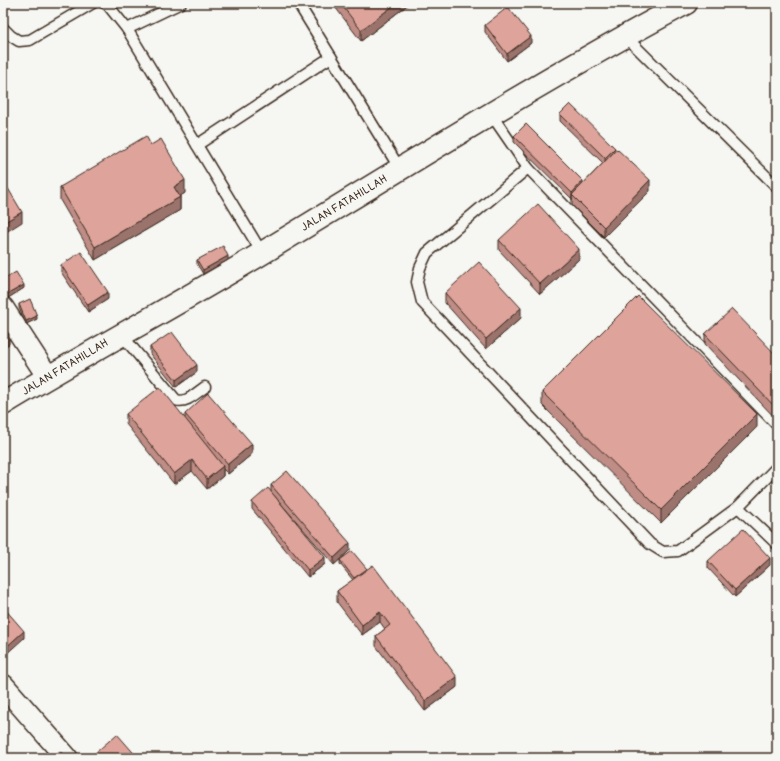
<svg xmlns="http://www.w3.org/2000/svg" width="780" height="761" font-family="Pangolin,sans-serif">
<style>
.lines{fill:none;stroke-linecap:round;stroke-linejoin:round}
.lane-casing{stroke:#3b2a1e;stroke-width:13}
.street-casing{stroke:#3b2a1e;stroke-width:24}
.secondary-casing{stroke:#3b2a1e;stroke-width:25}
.lane{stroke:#f6f6f2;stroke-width:10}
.street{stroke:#f6f6f2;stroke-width:21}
.secondary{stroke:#f6f6f2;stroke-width:22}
.wall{fill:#bf8d86;stroke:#3b2a1e}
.shaded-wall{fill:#9b736d;stroke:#3b2a1e}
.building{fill:#dea49c;stroke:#3b2a1e}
.labels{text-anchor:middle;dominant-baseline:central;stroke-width:3;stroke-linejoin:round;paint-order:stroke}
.street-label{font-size:11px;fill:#3b2a1e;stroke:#f6f6f2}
</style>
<rect width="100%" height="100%" fill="#f6f6f2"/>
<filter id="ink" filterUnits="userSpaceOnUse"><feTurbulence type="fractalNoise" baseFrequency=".025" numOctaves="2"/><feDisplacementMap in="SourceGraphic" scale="8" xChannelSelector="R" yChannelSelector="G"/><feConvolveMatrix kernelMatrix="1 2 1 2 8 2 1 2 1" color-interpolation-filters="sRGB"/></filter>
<g filter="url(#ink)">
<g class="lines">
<defs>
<g id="lane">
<path d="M104,3l3,1 20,25 135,224"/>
<path d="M298,3l102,166"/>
<path d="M3,28l8,8 8,5 11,-1 63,-37"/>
<path d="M127,29l54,-26"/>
<path d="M625,36l152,151"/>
<path d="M491,114l37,54 249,257"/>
<path d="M197,145l134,-88"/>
<path d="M528,168l-101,85 -7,15 -3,14 5,20 228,242 13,8 15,-1 60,-44"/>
<path d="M121,334l55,66c10,4 20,-7 29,-13"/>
<path d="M777,467l-39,40 39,37"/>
</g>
<g id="street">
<path d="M3,308l45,69"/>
<path d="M3,685l64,73"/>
</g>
<path id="secondary" d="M3,404c86,-52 175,-100 261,-152 140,-85 278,-172 422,-249"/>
</defs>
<!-- lane casing -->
<use href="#lane" class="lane-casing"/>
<!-- street casing -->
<use href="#street" class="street-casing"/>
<!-- secondary casing -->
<use href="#secondary" class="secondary-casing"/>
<!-- lane -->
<use href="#lane" class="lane"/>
<!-- street -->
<use href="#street" class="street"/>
<!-- secondary -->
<use href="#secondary" class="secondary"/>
</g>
<!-- wall -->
<g class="wall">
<path d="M332,3h78l-49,38z"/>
<path d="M485,25l46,18 -24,18 -22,-29z"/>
<path d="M560,114l55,38 35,39 -46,46 -32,-32v-6l-58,-57v-6l69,48 20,-21 -43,-42z"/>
<path d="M151,145l34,48 -5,3v14l-85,50 -35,-60v-13z"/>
<path d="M499,240l80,19 -39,35 -41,-44z"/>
<path d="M197,260h31l-25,14 -6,-10z"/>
<path d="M61,265l47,34 -20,13 -27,-40z"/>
<path d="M3,280l21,8 -16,10 -5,-8z"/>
<path d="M445,293l76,25 -35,31 -41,-46z"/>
<path d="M19,304l18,15 -11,5 -7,-16z"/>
<path d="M705,334l72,22v64l-72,-76z"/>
<path d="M150,347l47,25 -21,15 -26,-33z"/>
<path d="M542,392l215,35 -96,96 -119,-118z"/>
<path d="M126,414l59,4v-4l67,40 -24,20 -5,-5v7l-16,13 -15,-18 -18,13 -48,-60z"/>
<path d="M271,485l79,65 -16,15 -63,-73z"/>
<path d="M252,502l73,62 -17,13 -56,-68z"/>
<path d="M340,560l117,127 -32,24 -49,-65v-10l9,-7 -5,-7 -18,13 -25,-33v-11l16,-11 -13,-16z"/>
<path d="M708,561l62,4 -35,32 -27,-29z"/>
</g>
<!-- shaded-wall -->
<g class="shaded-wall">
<path d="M3,3h8l-8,5z"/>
<path d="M397,3h13l-49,38v-11z"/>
<path d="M531,36v7l-24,18v-7z"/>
<path d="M615,148v7l-10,10v-7z"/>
<path d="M185,180v13l-11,7v-13z"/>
<path d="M650,180v11l-46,46v-10z"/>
<path d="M583,181v7l-11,7v5v-7z"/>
<path d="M180,197v13l-85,50v-13z"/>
<path d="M22,212v10l-19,12v-11z"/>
<path d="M579,249v10l-39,35v-10z"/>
<path d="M228,256v4l-25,14v-4z"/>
<path d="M24,285v3l-16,10v-4z"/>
<path d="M108,292v7l-20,13v-7z"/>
<path d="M521,308v10l-35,31v-10z"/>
<path d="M37,316v3l-11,5v-3z"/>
<path d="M9,334v10l-6,4v-10z"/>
<path d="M197,365v7l-21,15v-7z"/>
<path d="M757,414v13l-96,96v-13z"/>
<path d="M252,444v10l-24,20v-10z"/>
<path d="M192,460v11l-18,13v-10z"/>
<path d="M223,466v10l-16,13v-10z"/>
<path d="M350,543v7l-16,15v-7z"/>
<path d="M325,557v7l-17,13v-7z"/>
<path d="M770,558v7l-35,32v-7z"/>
<path d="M380,612v10l-18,13v-10z"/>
<path d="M24,631v7l-21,19v-7z"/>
<path d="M457,677v10l-32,24v-10z"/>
</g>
<!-- building -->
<g class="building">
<path d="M340,3h57l-36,27z"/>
<path d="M508,7l23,29 -24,18 -22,-29z"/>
<path d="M570,104l45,44 -10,10 -45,-44z"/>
<path d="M526,124l57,57 -11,12 -58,-57z"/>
<path d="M146,136l5,9 10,-6 24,41 -11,7 6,10 -85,50 -35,-60z"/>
<path d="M617,149l33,31 -46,47 -32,-32z"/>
<path d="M3,180l19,32 -19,11z"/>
<path d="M538,204l41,45 -39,35 -41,-44z"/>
<path d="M223,246l5,10 -25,14 -6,-10z"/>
<path d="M81,252l27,40 -20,13 -27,-40z"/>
<path d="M479,262l42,46 -35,31 -41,-46z"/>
<path d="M16,272l8,13 -16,9 -5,-8v-6z"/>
<path d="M638,296l119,118 -96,96 -119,-118z"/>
<path d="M30,299l7,17 -11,5 -7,-17z"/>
<path d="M732,309l45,47v53l-72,-75z"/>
<path d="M3,326l6,8 -6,4z"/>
<path d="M172,332l25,33 -21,15 -26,-33z"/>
<path d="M160,387l63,79 -16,13 -15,-19 -18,14 -48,-60z"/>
<path d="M208,393l44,51 -24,20 -43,-50z"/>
<path d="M287,471l63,72 -16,15 -63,-73z"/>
<path d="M268,488l57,69 -17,13 -56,-68z"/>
<path d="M743,529l27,29 -35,32 -27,-29z"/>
<path d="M352,551l15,18 -13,9 -14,-18z"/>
<path d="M373,565l84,112 -32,24 -49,-65 14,-11 -10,-13 -18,13 -25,-34z"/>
<path d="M3,608h1l20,23 -21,19z"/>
<path d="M117,734l21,24h-43l-2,-3z"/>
<path d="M60,751l6,7h-15z"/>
</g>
</g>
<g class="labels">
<!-- street labels -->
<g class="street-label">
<text transform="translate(344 203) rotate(-31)">JALAN FATAHILLAH</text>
<text transform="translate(65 367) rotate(-31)">JALAN FATAHILLAH</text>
</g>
</g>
<!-- margin -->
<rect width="780" height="761" fill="none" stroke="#f6f6f2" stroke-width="16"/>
<rect x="8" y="8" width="764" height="745" fill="none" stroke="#3b2a1e" stroke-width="1.5" filter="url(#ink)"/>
</svg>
